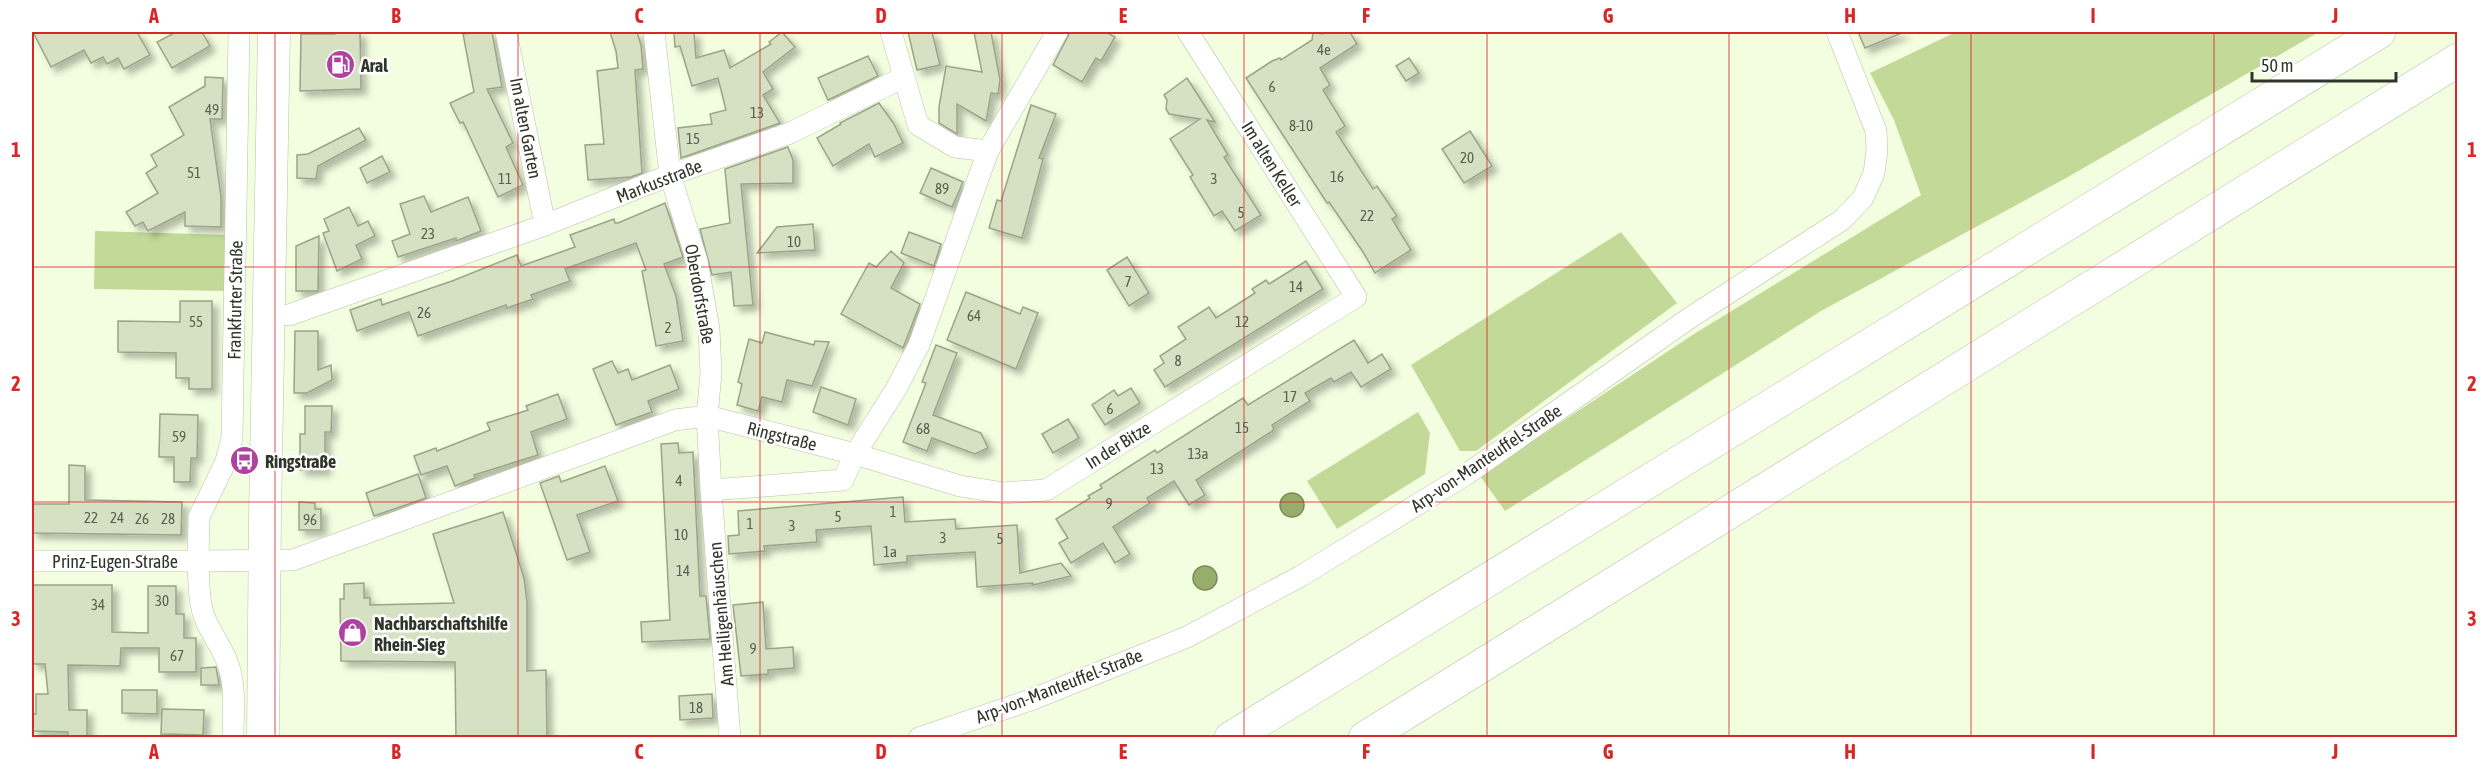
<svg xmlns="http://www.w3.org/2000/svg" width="2489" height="769" font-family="'Asap Condensed',sans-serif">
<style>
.green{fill:#c2d998}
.water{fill:#97ae6b;stroke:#788a57;stroke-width:1.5}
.building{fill:#d6e1c3;stroke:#99a488;stroke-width:1.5;filter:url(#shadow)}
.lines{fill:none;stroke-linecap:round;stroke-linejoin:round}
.street-casing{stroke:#b8c2a5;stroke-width:22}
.secondary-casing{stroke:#b8c2a5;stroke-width:33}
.highway-casing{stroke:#b8c2a5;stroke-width:34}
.street{stroke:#fff;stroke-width:21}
.secondary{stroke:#fff;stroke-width:32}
.highway{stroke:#fff;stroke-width:33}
.grid{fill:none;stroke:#d62828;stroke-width:1.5;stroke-opacity:0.55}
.labels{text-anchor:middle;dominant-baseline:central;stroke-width:5;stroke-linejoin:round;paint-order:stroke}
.number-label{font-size:15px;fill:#5a6050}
.poi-label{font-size:18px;font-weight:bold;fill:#313529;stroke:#fff;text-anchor:start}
.street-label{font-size:18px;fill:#313529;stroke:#fff}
.neatline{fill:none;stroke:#d62828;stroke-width:2}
.grid-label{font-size:20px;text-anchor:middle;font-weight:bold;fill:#d62828}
</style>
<defs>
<filter id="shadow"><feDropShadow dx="5.5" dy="5.5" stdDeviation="3" flood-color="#0004"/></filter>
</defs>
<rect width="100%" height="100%" fill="#f3fee0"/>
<!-- green -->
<g class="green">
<path d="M1956,32h363l-251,145 -247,134 -316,200 -25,-35 214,-142 227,-139 -27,-75 -24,-47z"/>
<path d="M95,231l134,4v56l-135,-2z"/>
<path d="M1621,232l56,71 -201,148h-16l-49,-86z"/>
<path d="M1418,412l12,21 -5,41 -88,55 -30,-48z"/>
</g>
<!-- water -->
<g class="water">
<circle cx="1292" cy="505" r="12"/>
<circle cx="1205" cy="578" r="12"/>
</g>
<!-- building -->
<g class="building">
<path d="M33,32h104l13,23 -26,14 -6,-11 -11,6 -4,-7 -12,6 -7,-13 -33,17z"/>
<path d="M176,32h26l8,14 -38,22 -15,-26z"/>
<path d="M335,32h25l1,57 -61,2 1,-57h34z"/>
<path d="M479,32h13l10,55 -15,2 26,54 -7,4 17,38 -25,12 -35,-75 -3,1 -10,-20 24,-11 -11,-58z"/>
<path d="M610,32h27l4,13 2,24 -8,1 7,103 -11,4 -43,3 -3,-35 19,-1 -7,-73 21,-3 -2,-17z"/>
<path d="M694,32l2,26 28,-8 6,18 41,-24 -2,-2 13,-10 13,15 -32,25 10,17 -10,6 17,28 -99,35 -3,-30 34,-4 -2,-10 16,-4 -8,-32 -26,8 -12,-40 -5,1 -1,-14z"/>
<path d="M908,32h24l8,33 -23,5z"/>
<path d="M974,32h17l9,48 -2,14 -7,-1 -5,28 -29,-17v30l-18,-11v-16l7,-41 36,6z"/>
<path d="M1070,32h36l9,5 -14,24 -5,-3 -14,24 -29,-17z"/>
<path d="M1313,32l9,2 4,-2h24l7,12 -37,24 10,17 -7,5 22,36 -9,6 37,57 4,-3 20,30 -5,3 19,31 -36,23 -12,-21 -34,-50 -2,1 -81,-125 26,-17 8,-3 1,2 31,-20z"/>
<path d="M1858,32h46l-39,16z"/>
<path d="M868,56l10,20 -50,24 -10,-22z"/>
<path d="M1409,58l10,15 -13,8 -10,-15z"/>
<path d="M205,77l18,1 -1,41h-12l11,78v30l-36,-1v-14l-37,19 -5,-9 -8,4 -9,-14 32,-19 -12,-20 11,-7 -6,-11 33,-20 -15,-28 36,-21z"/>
<path d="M1187,78l28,44 -8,-2 21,35 -4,2 37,58 -26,16 -13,-20 -8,5 -24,-39 3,-2 -23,-36 30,-20 -31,-5 -3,-5 1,-9 -3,-5z"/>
<path d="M879,103l15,21 9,19 -28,14 -6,-13 -36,22 -16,-28 24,-14 -1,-1z"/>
<path d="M1031,105l25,9 -17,44 4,1 -21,79 -33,-10 8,-28 4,1z"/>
<path d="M359,128l7,12 -48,26 -2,13 -19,-1v-23l11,-1z"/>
<path d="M1470,131l22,35 -28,17 -22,-34z"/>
<path d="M788,147l5,13v23l-52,1 12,121 -19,1 -3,-34 -19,3 -12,-46 30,-6 -5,-54z"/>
<path d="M382,156l8,16 -23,11 -7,-15z"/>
<path d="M931,168l32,14 -11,25 -32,-14z"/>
<path d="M424,196l7,16 37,-15 13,34 -25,10v-3l-58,19 -6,-16 18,-7 -10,-30z"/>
<path d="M665,203l18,54 -19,7 12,32 7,45 -27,5 -14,-75 4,-1 -10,-27 -71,26 5,12 -39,14 2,4 -26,9 -1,-3 -88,31 -9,-24 -52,19 -7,-21 31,-11 1,6 70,-24 65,-26 4,11 54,-19 -5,-12 44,-16 1,4h3z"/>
<path d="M349,207l9,19 10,-5 7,15 -19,9 6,14 -25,12 -14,-38 6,-2 -5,-12z"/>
<path d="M813,224l2,26 -58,3 20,-26z"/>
<path d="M909,232l32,12 -7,22 -33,-13z"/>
<path d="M319,236l-1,55h-22v-45z"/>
<path d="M891,251l13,12 -13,25 29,16 -17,44 -62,-34 28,-51 7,4z"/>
<path d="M1127,257l22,36 -20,13 -22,-36z"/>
<path d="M1306,261l17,28 -158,98 -11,-17 10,-7 -4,-7 26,-17 -8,-12 31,-20 7,11 39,-25 -3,-4 14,-9 3,4z"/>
<path d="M966,292l54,22 3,-7 15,6 -22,56 -69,-29z"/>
<path d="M180,301h32v88h-23v-11h-13v-25l-58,-1v-31l62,1z"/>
<path d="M295,331h23v39l13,-5 1,15 -25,13h-13z"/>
<path d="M765,332l49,13 1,-4 14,1 -17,44 -25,-6 -5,22 -20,-5 -4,14 -21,-6 5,-21 -4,-2 11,-43 13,4z"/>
<path d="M1354,340l14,23 14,-9 9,15 -30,18 -10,-15 -17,10 -3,-4 -26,15 5,8 -38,24 2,5 -78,50 9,15 -16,10 -15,-24 -27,17 3,5 -37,24 17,27 -15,9 -12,-20 -32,20 -12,-20 9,-5 -12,-19 34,-21 -2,-2 14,-8 -2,-3 55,-35 2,3 86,-55 5,7z"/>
<path d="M936,345l21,8 -24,62 48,18 7,15 -13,6 -43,-16 -5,13 -24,-9 23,-59 -4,-1z"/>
<path d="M612,361l6,12 10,-4 4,11 38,-15 9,24 -31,12 4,11 -36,13 -23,-56z"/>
<path d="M821,387l35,12 -8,26 -35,-13z"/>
<path d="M1131,388l9,15 -35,22 -13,-20 22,-15 4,6z"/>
<path d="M558,394l9,25 -36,13 7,23 -64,20 1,3 -20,8 -8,-20 -26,9 -7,-19 22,-8 1,3 53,-21 -3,-7 41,-13 -2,-4z"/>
<path d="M305,406h27l-1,26h-6v38h-25v-36h5z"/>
<path d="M160,414l38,1 -1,43h-6l-1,24h-16v-25h-15z"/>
<path d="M1068,419l11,19 -26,15 -11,-19z"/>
<path d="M678,443l1,10 14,-1 7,144h6l4,43 -68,3 -1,-20 29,-2 -9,-176z"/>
<path d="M69,465l16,1v34l97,2 -1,33 -149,-2 1,-29h36z"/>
<path d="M605,466l13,35 -41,14 13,37 -23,8 -27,-77 19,-7 2,6z"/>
<path d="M418,474l8,24 -52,18 -8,-23z"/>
<path d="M903,497l2,25 50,-3 1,10 61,-4 3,48 41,-10 10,13 -38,9v-2l-56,4 -2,-35 -68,4v6l-33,3 -3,-39 -55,4 1,12 -53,4 1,5 -36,3 -1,-18 11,-1 -1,-24z"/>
<path d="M299,502l16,1v6h6v21h-22z"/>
<path d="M503,512l21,66 3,24v69l19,-1 1,68h-91l-1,-76 -114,-1 -1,-62h4v-15l20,-1v15h6v7l84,-2 -21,-69z"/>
<path d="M32,585h80v47l36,1v-47h28v28h8v24h12v34h-37v-24h-38l-1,18 -52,-1 1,45h18v28h-19v-6l-35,-1v-17h3v-20h12l-3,-30h-13z"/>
<path d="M763,602l3,47 27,-2 1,21 -26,2v4l-27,2 -8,-71z"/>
<path d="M216,667l3,18h-18v-17z"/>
<path d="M122,690h35v24l-35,-1z"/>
<path d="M712,694l1,24 -33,2 -1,-24z"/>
<path d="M162,709l42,1 -1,25 -42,-1z"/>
</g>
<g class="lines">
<defs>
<g id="street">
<path d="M239,32l-7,406 -6,23 -27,56 -1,44 95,-1 382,-140 32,-4 148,38 105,32 44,7 42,-3 310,-193 -168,-265"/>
<path d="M506,32l39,193"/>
<path d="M654,32l16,143 27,86 12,68 2,45 -4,42 4,74 19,248"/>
<path d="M891,32l27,93 37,22 33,4"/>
<path d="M289,315l256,-90 125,-50 120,-42 114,-56"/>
<path d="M711,490l132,-10 12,-26 41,-65 23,-44 69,-194 69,-119"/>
<path d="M32,561h166c1,20 0,41 8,60 7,16 18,29 23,46 7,23 4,47 4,71"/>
<path d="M919,738l114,-39 154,-62 114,-61 166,-102 224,-157 151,-97 21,-22 11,-25 3,-23 -1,-19 -39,-99"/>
</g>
<path id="secondary" d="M263,738l2,-224 9,-482"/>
<g id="highway">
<path d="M1231,738l1148,-706"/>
<path d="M1365,738l1093,-678"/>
</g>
</defs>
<!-- street casing -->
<use href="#street" class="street-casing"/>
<!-- secondary casing -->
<use href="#secondary" class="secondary-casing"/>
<!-- highway casing -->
<use href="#highway" class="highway-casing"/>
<!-- street -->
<use href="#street" class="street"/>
<!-- secondary -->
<use href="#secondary" class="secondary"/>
<!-- highway -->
<use href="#highway" class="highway"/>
</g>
<!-- grid -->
<path class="grid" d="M275,32v706M518,32v706M760,32v706M1002,32v706M1244,32v706M1487,32v706M1729,32v706M1971,32v706M2214,32v706M32,267h2426M32,502h2426"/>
<!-- icons -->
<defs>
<symbol id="fuel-disc" viewBox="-11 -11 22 22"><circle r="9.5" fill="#af419f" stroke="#fff"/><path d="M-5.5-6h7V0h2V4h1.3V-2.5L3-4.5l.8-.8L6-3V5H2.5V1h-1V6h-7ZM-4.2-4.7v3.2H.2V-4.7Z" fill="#fff"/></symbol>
<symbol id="bus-disc" viewBox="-11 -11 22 22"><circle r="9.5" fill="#af419f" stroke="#fff"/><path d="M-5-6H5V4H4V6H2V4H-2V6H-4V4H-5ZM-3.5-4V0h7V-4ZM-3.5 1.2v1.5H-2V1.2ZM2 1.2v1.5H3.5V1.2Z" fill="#fff"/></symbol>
<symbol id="shop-disc" viewBox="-11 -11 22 22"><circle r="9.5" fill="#af419f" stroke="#fff"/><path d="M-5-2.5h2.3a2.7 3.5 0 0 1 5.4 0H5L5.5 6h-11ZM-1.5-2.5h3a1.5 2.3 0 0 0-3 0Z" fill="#fff"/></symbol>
</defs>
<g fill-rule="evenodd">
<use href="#fuel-disc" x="324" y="48" width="33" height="33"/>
<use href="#bus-disc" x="228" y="444" width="33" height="33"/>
<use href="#shop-disc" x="336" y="616" width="33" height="33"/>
</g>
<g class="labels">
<!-- number labels -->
<g class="number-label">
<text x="1324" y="49">4e</text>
<text x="1272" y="86">6</text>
<text x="212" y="109">49</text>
<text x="757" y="112">13</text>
<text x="1301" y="125">8-10</text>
<text x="693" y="138">15</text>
<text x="1467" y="157">20</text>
<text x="194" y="172">51</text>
<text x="1337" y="176">16</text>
<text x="505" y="178">11</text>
<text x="1214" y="178">3</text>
<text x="942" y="188">89</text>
<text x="1241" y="212">5</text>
<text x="1367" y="215">22</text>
<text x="428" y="233">23</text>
<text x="794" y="241">10</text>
<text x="1128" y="281">7</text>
<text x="1296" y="286">14</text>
<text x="424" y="312">26</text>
<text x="974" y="315">64</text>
<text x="196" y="321">55</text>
<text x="1242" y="321">12</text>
<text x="668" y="327">2</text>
<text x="1178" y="360">8</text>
<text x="1290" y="396">17</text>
<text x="1110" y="408">6</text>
<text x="1242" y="427">15</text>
<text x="923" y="428">68</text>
<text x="179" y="436">59</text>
<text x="1198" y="453">13a</text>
<text x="1157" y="468">13</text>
<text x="679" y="480">4</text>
<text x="1109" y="503">9</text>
<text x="893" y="511">1</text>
<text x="838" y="516">5</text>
<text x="91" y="517">22</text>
<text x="117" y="517">24</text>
<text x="142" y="518">26</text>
<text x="168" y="518">28</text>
<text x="310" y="519">96</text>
<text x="750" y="523">1</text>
<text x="792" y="525">3</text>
<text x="681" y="534">10</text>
<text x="943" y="537">3</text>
<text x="1000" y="538">5</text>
<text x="890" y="551">1a</text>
<text x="683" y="570">14</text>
<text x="162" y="600">30</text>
<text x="98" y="604">34</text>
<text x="753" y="648">9</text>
<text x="177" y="655">67</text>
<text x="696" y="707">18</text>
</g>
<!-- poi labels -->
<g class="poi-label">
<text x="361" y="65">Aral</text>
<text x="265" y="461">Ringstraße</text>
<text x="374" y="623">Nachbarschaftshilfe<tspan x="374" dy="21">Rhein-Sieg</tspan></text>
</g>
<!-- street labels -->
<g class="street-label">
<text transform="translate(526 128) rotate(79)">Im alten Garten</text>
<text transform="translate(1272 164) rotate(58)">Im alten Keller</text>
<text transform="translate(659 181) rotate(-21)">Markusstraße</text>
<text transform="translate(700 294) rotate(80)">Oberdorfstraße</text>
<text transform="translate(235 300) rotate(-89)">Frankfurter Straße</text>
<text transform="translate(782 436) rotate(14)">Ringstraße</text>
<text transform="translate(1118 445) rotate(-32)">In der Bitze</text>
<text transform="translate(1486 458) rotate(-34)">Arp-von-Manteuffel-Straße</text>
<text x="115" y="561">Prinz-Eugen-Straße</text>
<text transform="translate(721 614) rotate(-95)">Am Heiligenhäuschen</text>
<text transform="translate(1059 686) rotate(-21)">Arp-von-Manteuffel-Straße</text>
</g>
</g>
<!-- border -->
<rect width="2489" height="769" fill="none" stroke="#ffffff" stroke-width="66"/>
<!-- scale -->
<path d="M2252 72v9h144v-9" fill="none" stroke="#313529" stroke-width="3"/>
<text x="2261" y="72" font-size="18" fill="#313529" stroke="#ffffff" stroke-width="4.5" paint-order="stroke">50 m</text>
<rect x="33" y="33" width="2423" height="703" class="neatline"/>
<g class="grid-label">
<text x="154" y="23">A</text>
<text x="396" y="23">B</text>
<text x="639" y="23">C</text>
<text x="881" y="23">D</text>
<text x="1123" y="23">E</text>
<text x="1366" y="23">F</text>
<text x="1608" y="23">G</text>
<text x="1850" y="23">H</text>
<text x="2093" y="23">I</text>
<text x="2335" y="23">J</text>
<text x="16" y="157">1</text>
<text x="2472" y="157">1</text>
<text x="16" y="391">2</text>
<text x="2472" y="391">2</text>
<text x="16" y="626">3</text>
<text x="2472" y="626">3</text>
<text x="154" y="759">A</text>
<text x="396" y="759">B</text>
<text x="639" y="759">C</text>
<text x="881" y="759">D</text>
<text x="1123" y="759">E</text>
<text x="1366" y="759">F</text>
<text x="1608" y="759">G</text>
<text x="1850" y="759">H</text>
<text x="2093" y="759">I</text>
<text x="2335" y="759">J</text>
</g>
</svg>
